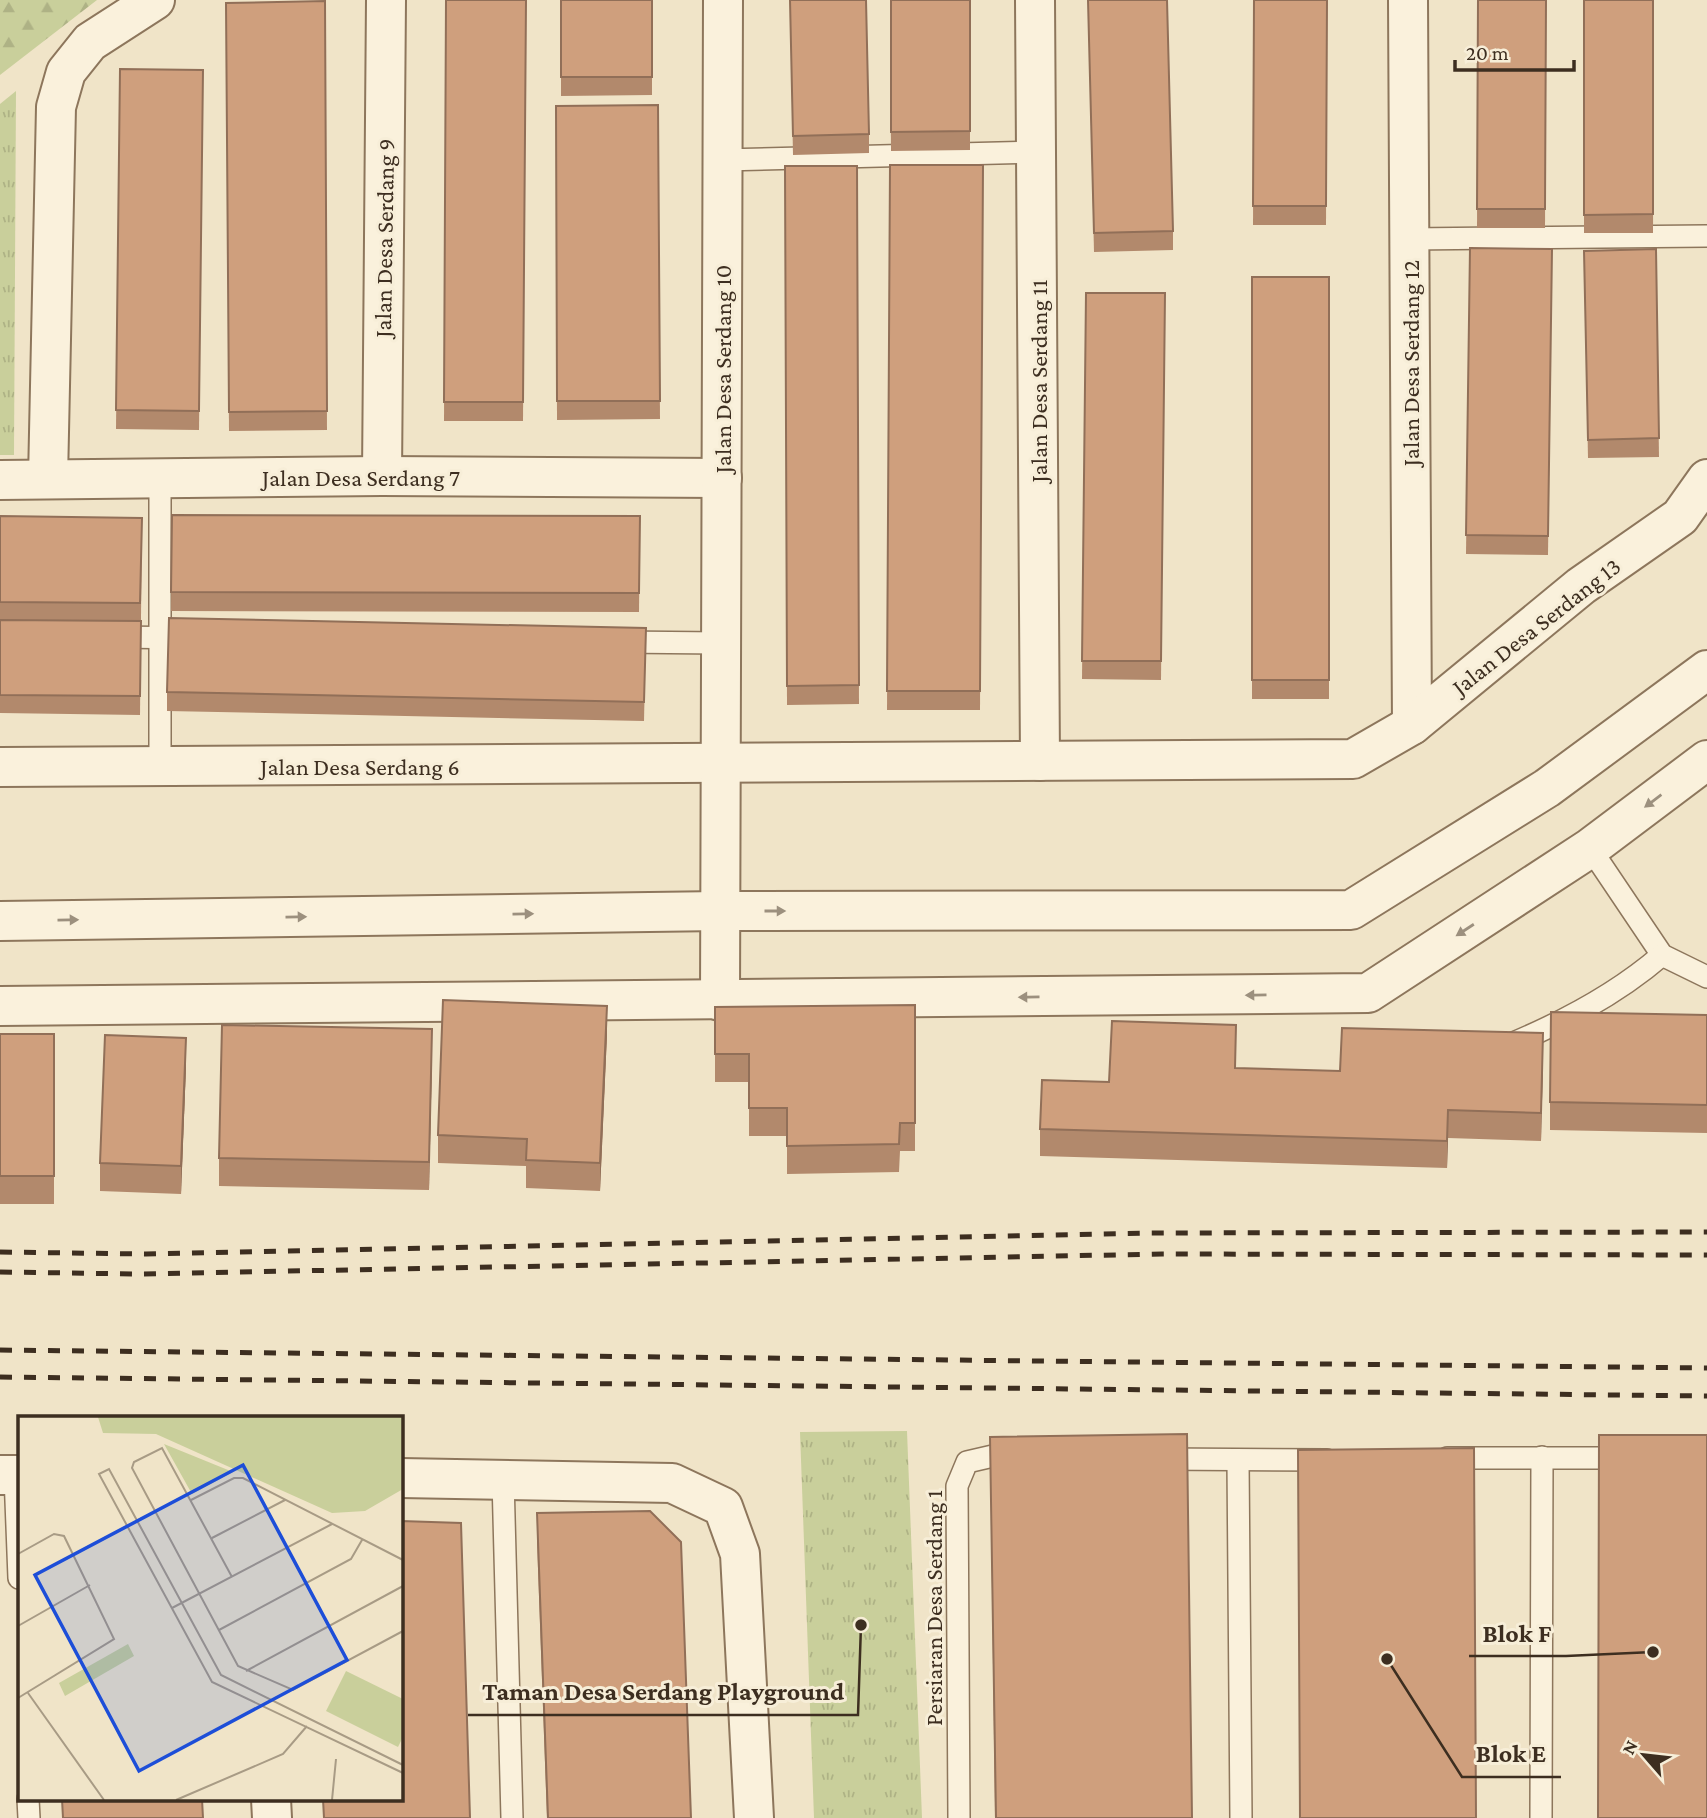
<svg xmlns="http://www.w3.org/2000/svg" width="1707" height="1818" font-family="'Crimson Pro',serif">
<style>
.forest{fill:url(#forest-firs)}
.park{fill:url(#park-tufts)}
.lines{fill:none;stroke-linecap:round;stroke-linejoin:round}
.service-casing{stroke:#8d765c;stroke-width:24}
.minor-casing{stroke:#8d765c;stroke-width:42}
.service{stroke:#faf1dc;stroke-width:21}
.minor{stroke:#faf1dc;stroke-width:38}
.rail{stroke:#3d2e20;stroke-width:5;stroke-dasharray:12 12;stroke-linecap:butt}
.wall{fill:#b2896c}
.shaded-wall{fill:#916f58}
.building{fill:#cf9f7d;stroke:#916f58;stroke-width:2}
.oneway{fill:#9c907e}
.labels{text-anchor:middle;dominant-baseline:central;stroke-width:6;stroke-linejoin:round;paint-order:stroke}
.street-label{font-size:24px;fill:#3d2e20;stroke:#f7eed8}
.inset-road{fill:none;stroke:#a89b85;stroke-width:2}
.view{fill:#1d4ed8;fill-opacity:0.15;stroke:#1d4ed8;stroke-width:3.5}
.inset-edge{fill:none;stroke:#3d2e20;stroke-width:3.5}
.leader{fill:none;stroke:#3d2e20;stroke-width:2.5}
.callout-dot{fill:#3d2e20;stroke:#f7eed8;stroke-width:2.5}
.callout-label{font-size:26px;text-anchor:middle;font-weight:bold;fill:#3d2e20;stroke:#f7eed8;stroke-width:6;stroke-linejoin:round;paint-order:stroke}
</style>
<defs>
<pattern id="forest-firs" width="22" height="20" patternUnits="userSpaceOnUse" patternTransform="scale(1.75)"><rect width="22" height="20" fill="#c9cf9b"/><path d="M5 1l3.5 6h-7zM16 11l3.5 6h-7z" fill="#aeb285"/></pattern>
<pattern id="park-tufts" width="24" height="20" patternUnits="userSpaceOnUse" patternTransform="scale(1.75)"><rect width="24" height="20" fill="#c9cf9b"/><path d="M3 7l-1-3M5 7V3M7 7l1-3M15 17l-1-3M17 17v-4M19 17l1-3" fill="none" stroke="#aeb285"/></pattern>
</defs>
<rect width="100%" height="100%" fill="#f0e4c8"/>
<!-- forest -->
<path class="forest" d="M0,0h97l-97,75z"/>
<!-- park -->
<g class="park">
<path d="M16,91l-2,364h-14v-351z"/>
<path d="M907,1431l15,387h-108l-14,-386z"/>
</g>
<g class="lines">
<defs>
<g id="service">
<path d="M722,160l314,-8"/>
<path d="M1409,239l298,-3"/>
<path d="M114,637l83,1"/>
<path d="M618,642l103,1"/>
<path d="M160,768v-290"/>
<path d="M1590,848l72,107 45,22"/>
<path d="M1511,1044c55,-23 106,-50 151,-89"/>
<path d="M1447,1458h181"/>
<path d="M1160,1459l167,1"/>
<path d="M1238,1461l3,357"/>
<path d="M15,1475l4,103"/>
<path d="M503,1479l9,339"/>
<path d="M28,1799l1,19"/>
<path d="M959,1818l-2,-332 10,-24 26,-6 26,1"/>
<path d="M1541,1818l1,-361"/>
</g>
<g id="minor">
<path d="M1035,0l5,761"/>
<path d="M1408,0l4,725"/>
<path d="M382,476l4,-476"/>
<path d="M48,479l8,-372 10,-35 24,-30 65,-42"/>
<path d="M0,480l382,-4 340,2"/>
<path d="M0,767l1353,-8 59,-34 169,-139 99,-69 27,-38"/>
<path d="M0,921l720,-10 631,-1 196,-122 160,-118"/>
<path d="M720,1001l3,-1001"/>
<path d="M0,1006l1368,-13 222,-145 117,-88"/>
<path d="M0,1475h19"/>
<path d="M401,1478l271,5 51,24 17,47 14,264"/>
<path d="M271,1799l1,19"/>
</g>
</defs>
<!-- service casing -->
<use href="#service" class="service-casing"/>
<!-- minor casing -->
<use href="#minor" class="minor-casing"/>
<!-- service -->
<use href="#service" class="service"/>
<!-- minor -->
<use href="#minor" class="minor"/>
<!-- rail -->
<g class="rail">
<path d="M0,1252l146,2 1005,-21 556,-1"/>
<path d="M0,1272l139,2 1023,-20 545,1"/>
<path d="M0,1350l1707,18"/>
<path d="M0,1377l1707,19"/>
</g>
</g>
<!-- wall -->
<g class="wall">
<path d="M446,0h80l-3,421h-79z"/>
<path d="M561,0h91v95l-91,1z"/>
<path d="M790,0l79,134v19l-76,2z"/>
<path d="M890,0h80v150l-79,1z"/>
<path d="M1088,0l85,231v19l-79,2z"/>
<path d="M1254,0h73l-1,225h-73z"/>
<path d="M1478,0h68l-1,228h-68z"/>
<path d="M1584,0h70l-1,233h-69z"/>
<path d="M325,1l2,429 -98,1 -3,-428z"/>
<path d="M120,69l83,1 -4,360 -83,-1z"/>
<path d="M658,105l2,314 -103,1 -1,-314z"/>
<path d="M890,165h93l-3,545h-93z"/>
<path d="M785,166h72l2,538 -72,1z"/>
<path d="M1470,248l82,1 -4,306 -82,-1z"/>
<path d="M1656,249l3,208 -71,1 -4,-207z"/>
<rect x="1252" y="277" width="77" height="422"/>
<path d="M1086,293h79l-4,387 -79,-1z"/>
<path d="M172,515l468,1 -1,96 -468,-1z"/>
<path d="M0,516l142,2 -2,197 -140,-2z"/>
<path d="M646,628l-2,93 -477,-10v-19z"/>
<path d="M915,1005v146h-15l-1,21 -112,2v-38h-38v-54h-34v-75z"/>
<path d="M1707,1015v118l-157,-3v-28z"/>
<rect x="0" y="1034" width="54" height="170"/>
<path d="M607,1034l-7,157 -74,-3v-22l-88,-3v-28z"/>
<path d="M432,1057l-3,133 -210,-4v-28z"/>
<path d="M1543,1061l-2,80 -93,-3 -1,30 -407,-12v-27l69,-47 126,-14 105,3z"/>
<path d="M186,1066l-5,128 -81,-3v-28z"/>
<path d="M990,1437l202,381h-197z"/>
<path d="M537,1513l154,305h-144l-10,-277z"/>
</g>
<!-- shaded-wall -->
<g class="shaded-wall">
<path d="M607,1006v28l-7,157v-28z"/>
<path d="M432,1029v28l-3,133v-28z"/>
<path d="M1543,1033v28l-2,80v-28z"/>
<path d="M186,1038v28l-5,128v-28z"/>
<path d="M1448,1110v28l-1,30v-27z"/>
</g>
<!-- building -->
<g class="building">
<path d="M446,0h80l-3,402h-79z"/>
<rect x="561" y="0" width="91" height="77"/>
<path d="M790,0h76l3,134 -76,2z"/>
<path d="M891,0h79v131l-79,1z"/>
<path d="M1088,0h79l6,231 -79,2z"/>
<path d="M1254,0h73l-1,206h-73z"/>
<path d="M1478,0h68l-1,209h-68z"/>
<path d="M1584,0h69v214l-69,1z"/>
<path d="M325,1l2,410 -98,1 -3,-409z"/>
<path d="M120,69l83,1 -4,341 -83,-1z"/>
<path d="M658,105l2,296h-103l-1,-295z"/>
<path d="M890,165h93l-3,526h-93z"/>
<path d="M785,166h72l2,519 -72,1z"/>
<path d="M1470,248l82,1 -4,287 -82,-1z"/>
<path d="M1656,249l3,189 -71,2 -4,-189z"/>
<rect x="1252" y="277" width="77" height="403"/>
<path d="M1086,293h79l-4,368h-79z"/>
<path d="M172,515l468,1 -1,77 -468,-1z"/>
<path d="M0,516l142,2 -2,85 -140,-1z"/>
<path d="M169,618l477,10 -2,74 -477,-10z"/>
<path d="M0,620l141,1 -1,75 -140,-1z"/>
<path d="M443,1000l164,6 -7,157 -74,-3 1,-21 -89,-4z"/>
<path d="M915,1005v118h-15l-1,21 -112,2v-38h-38v-54h-34v-47z"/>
<path d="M1551,1012l156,3v90l-157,-3z"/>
<path d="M1112,1021l124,4 -1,43 105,3 2,-43 201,5 -2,80 -93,-3 -1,31 -407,-12 2,-49 67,2z"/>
<path d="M222,1025l210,4 -3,133 -210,-4z"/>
<rect x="0" y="1034" width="54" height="142"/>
<path d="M105,1035l81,3 -5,128 -81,-3z"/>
<path d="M1187,1434l5,384h-196l-6,-381z"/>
<path d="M1599,1435h108v383h-109z"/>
<path d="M1474,1448l2,370h-176l-2,-368z"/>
<path d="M650,1511l31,31 10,276h-143l-11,-305z"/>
<path d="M401,1521l60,2 9,295h-146l-1,-19h78z"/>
<path d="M62,1799h140l1,19h-140z"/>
</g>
<!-- one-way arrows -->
<defs><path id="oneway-solid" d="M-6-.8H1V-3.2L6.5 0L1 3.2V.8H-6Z" transform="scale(1.75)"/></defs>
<g class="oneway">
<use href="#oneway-solid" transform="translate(1653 801) rotate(143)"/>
<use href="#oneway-solid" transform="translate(775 911)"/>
<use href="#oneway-solid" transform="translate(523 914) rotate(-1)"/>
<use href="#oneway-solid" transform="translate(296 917) rotate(-1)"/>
<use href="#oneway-solid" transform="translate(68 920) rotate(-1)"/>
<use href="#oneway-solid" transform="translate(1465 930) rotate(147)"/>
<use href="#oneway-solid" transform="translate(1256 995) rotate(179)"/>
<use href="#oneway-solid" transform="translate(1029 997) rotate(179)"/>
</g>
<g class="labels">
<!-- street labels -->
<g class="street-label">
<text transform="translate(384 238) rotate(-89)">Jalan Desa Serdang 9</text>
<text transform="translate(1410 363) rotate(-90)">Jalan Desa Serdang 12</text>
<text transform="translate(722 369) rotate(-90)">Jalan Desa Serdang 10</text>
<text transform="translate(1038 381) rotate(-90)">Jalan Desa Serdang 11</text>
<text x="361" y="477">Jalan Desa Serdang 7</text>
<text transform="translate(1536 626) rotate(-38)">Jalan Desa Serdang 13</text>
<text x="360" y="766">Jalan Desa Serdang 6</text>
<text transform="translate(933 1608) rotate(-90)">Persiaran Desa Serdang 1</text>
</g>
</g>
<!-- overview -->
<g transform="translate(18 1416)">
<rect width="385" height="385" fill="#f0e4c8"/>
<path d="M328,255l57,28v38l-5,10 -72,-36z" fill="#c9cf9b"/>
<path d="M80,1h305v72l-38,22 -33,2 -176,-79 -53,-1z" fill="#c9cf9b"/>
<path d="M146,28l69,28 -41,22zM110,228l6,12 -69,40 -6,-13z" fill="#c9cf9b"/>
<path class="inset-road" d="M173,84l43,-22h9l160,82M194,122l73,-38M0,138l36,-20 10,2 50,103 -96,59M214,161l-70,-129 -28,14 -2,6 106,198 55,24 110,-59M154,192l160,-84M0,210l72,-41M201,214l132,-71 11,-19M228,255l157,-85M10,277l76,107M385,349l-182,-90 -112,-206 -10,5 113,208 191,91M158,384l107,-46 24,-28M314,384l4,-41"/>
<path class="view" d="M225,49l104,195 -208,111 -104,-196z"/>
<rect width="385" height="385" class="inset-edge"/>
</g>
<!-- callouts -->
<path class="leader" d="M1653 1652L1566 1656H1469M861 1625L858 1715H468M1387 1659L1462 1777H1561"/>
<g class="callout-dot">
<circle cx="1653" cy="1652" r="7"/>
<circle cx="861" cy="1625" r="7"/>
<circle cx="1387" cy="1659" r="7"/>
</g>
<g class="callout-label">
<text x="1517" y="1642">Blok F</text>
<text x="663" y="1700">Taman Desa Serdang Playground</text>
<text x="1511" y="1762">Blok E</text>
</g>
<!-- north arrow -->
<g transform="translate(1644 1755) rotate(298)" stroke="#f7eed8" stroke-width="5" paint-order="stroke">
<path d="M0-5L12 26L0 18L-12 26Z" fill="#3d2e20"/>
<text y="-10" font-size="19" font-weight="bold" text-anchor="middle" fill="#3d2e20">N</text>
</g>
<!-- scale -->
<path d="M1455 60v10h119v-10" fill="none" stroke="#3d2e20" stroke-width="3.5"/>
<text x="1466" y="60" font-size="21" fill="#3d2e20" stroke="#f7eed8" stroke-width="5" paint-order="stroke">20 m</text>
</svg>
